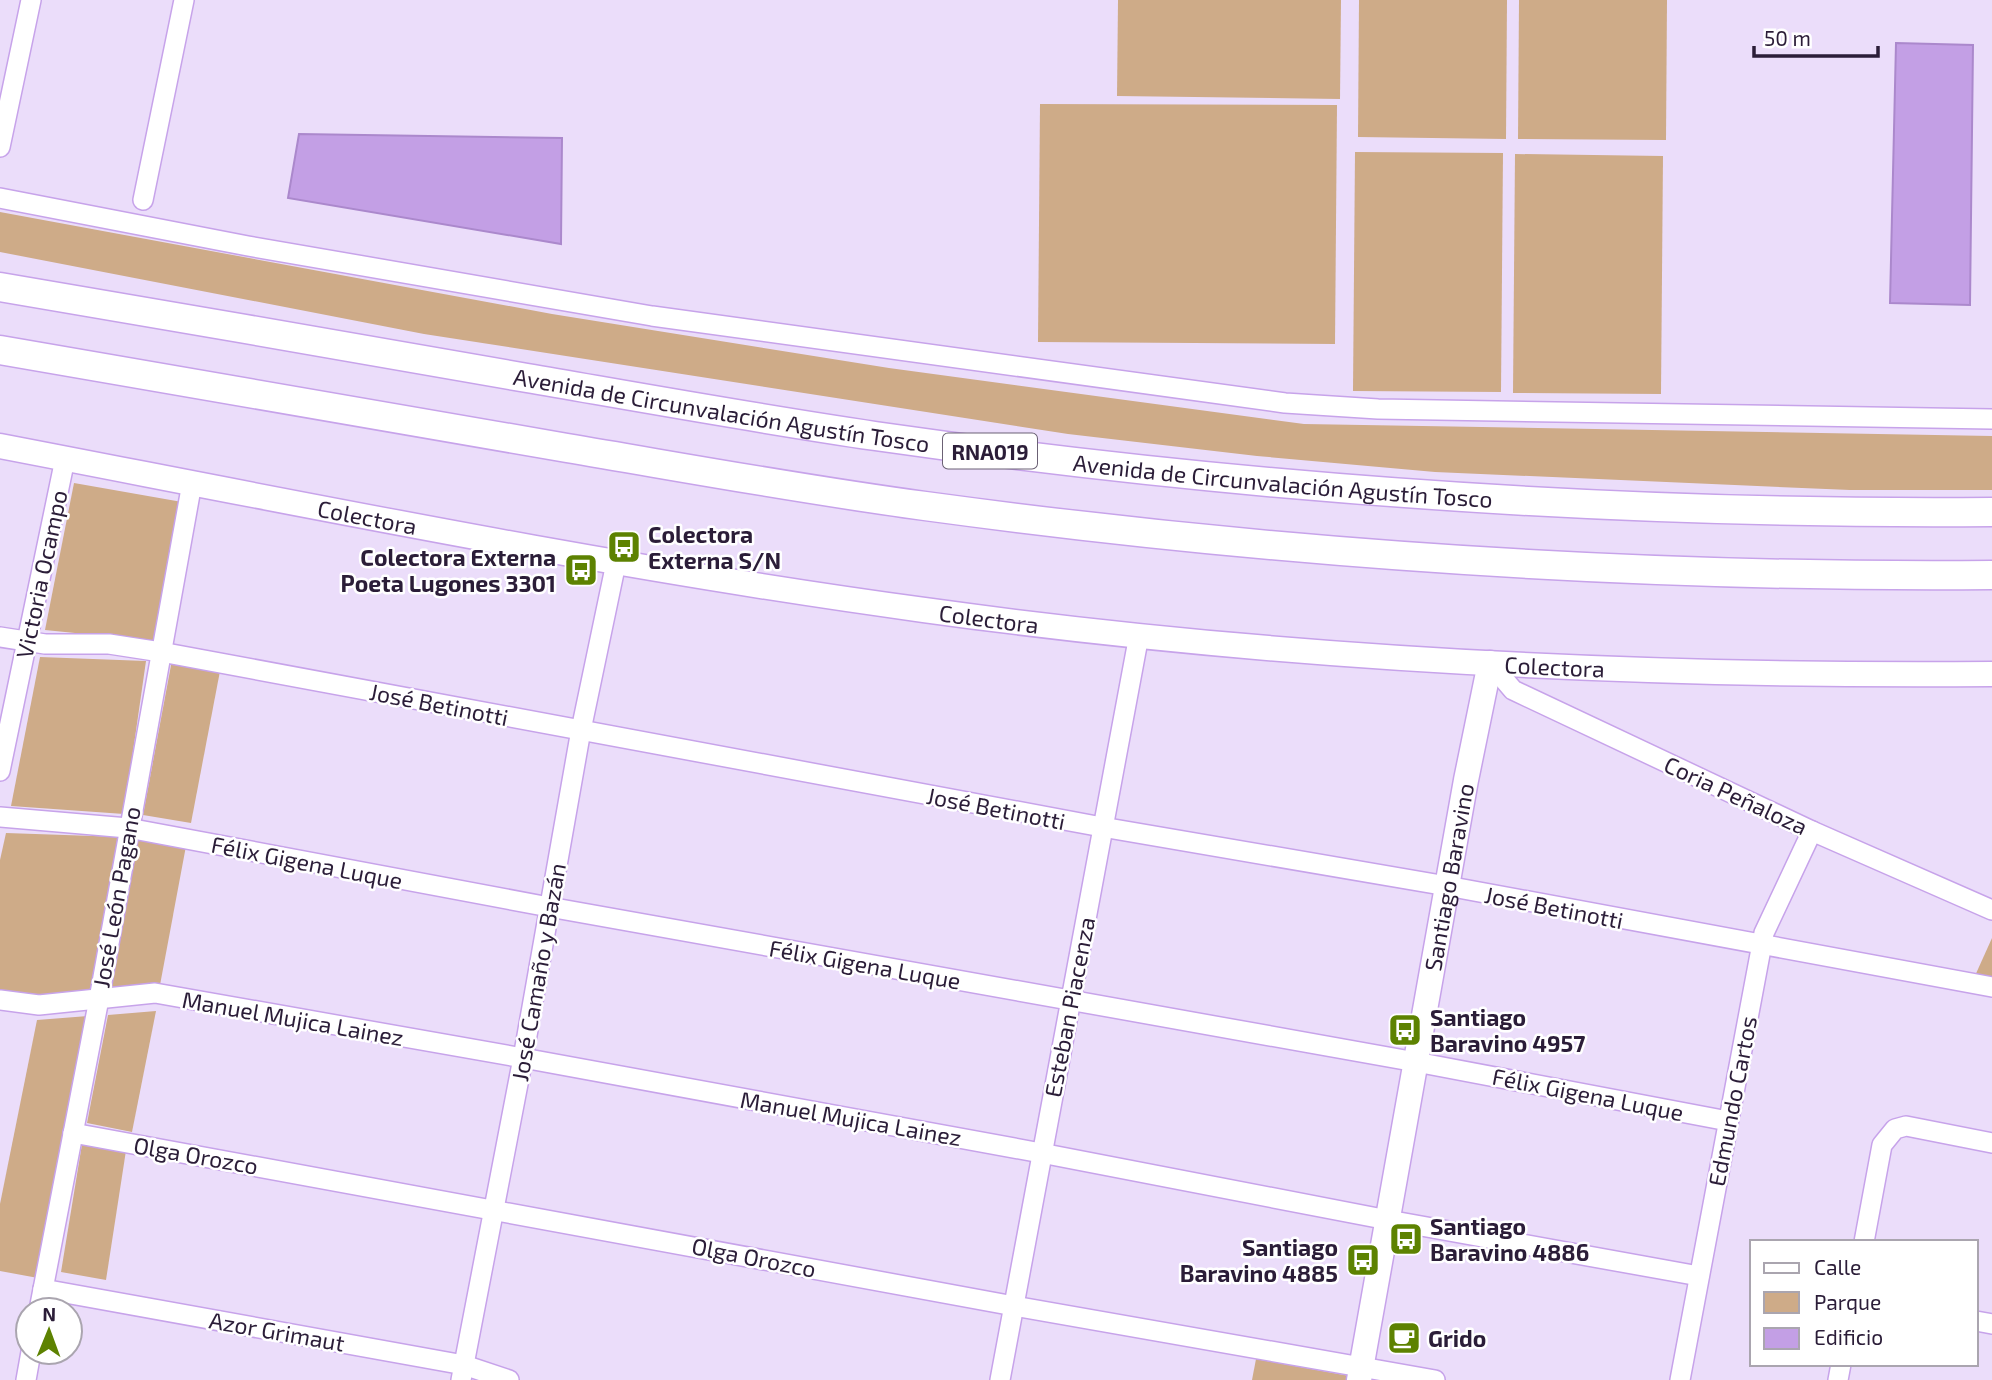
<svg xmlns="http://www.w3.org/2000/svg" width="1992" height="1380" font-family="'Exo 2',sans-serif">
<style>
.green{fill:#ceab88}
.building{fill:#c39fe5;stroke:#ab88cc;stroke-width:2}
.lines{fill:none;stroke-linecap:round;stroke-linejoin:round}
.minor-casing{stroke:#c7a3ea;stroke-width:22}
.major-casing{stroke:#c7a3ea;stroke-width:27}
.highway-casing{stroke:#c7a3ea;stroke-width:31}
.minor{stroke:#fff;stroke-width:19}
.major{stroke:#fff;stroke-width:24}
.highway{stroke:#fff;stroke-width:28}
.labels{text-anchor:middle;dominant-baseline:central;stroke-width:5;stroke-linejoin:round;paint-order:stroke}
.shield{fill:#fff;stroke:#6b6174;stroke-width:2}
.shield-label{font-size:21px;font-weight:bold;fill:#2b1d38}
.street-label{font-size:23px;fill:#2b1d38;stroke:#fff}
.poi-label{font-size:23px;font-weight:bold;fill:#2b1d38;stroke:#fff;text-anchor:start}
</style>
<rect width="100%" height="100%" fill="#ebddfa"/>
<!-- green -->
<g class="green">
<path d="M1118,0h223l-1,99 -223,-3z"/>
<path d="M1359,0h148l-1,139 -148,-2z"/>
<path d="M1519,0h148l-1,140 -148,-1z"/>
<path d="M1040,104l297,1 -2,239 -297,-2z"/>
<path d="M1355,152l148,1 -2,239 -148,-1z"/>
<path d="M1515,154l148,2 -2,238 -148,-1z"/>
<path d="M0,212l552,102 337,54 415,56 688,12v54h-142l-415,-18 -178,-16 -189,-22 -644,-100 -424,-82z"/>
<path d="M74,483l108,19 -27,139 -110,-11z"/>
<path d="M40,657l106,4 -22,153 -113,-8z"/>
<path d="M172,660l48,11 -29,152 -48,-8z"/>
<path d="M6,833l117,4 -30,157 -55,4 -38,-7v-131z"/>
<path d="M137,838l49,8 -26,139 -51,2z"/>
<path d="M1992,938v43l-18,-3z"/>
<path d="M156,1011l-24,121 -45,-9 21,-108z"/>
<path d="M88,1016l-50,262 -38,-7v-67l37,-184z"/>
<path d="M83,1138l44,6 -21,136 -45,-8z"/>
<path d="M1256,1359l94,17 -1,4h-97z"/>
</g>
<!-- building -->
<g class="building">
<path d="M1896,43l77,2 -3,260 -80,-2z"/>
<path d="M299,134l263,4 -1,106 -273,-46z"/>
</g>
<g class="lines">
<defs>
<g id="minor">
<path d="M0,147l31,-147"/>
<path d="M0,198l248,48 404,70 633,87 93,6 614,10"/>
<path d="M143,200l41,-200"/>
<path d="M0,637l45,7h64l52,8 941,175 345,59 545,101"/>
<path d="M1490,663l23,27 299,141 180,79"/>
<path d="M0,771l65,-312"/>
<path d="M0,817l128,11 421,79 867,155 312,59"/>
<path d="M0,1000l39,5 116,-12 368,65 518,95 347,67 311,56"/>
<path d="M73,1133l941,173 421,74"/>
<path d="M1864,1242l18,-97 13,-16 11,-3 86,17"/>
<path d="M43,1289l421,76 45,15"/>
<path d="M39,1310l60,-311 93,-516"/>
<path d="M1976,1321l16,3"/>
<path d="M26,1380l5,-28"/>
<path d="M461,1380l62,-322 58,-328 35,-167"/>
<path d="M1000,1380l139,-745"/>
<path d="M1680,1380l84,-447 48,-102"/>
<path d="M1838,1380l3,-16"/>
</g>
<g id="major">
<path id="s1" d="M0,446c307,59 614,122 924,164 354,49 712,67 1068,64"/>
<path id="s2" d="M1359,1380l107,-600 24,-117"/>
</g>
<g id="highway">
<path id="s3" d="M0,287c176,30 351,60 527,91 116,20 232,41 348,58 370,53 744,79 1117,76"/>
<path d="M0,350c189,33 378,66 567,98 119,20 238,42 358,58 354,48 711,72 1067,69"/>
</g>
</defs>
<!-- minor casing -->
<use href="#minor" class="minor-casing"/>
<!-- major casing -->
<use href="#major" class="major-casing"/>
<!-- highway casing -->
<use href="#highway" class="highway-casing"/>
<!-- minor -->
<use href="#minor" class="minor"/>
<!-- major -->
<use href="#major" class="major"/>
<!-- highway -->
<use href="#highway" class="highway"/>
</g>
<!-- icons -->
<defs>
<symbol id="bus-square" viewBox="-11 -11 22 22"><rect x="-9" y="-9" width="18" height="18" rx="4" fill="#5d8201" stroke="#fff"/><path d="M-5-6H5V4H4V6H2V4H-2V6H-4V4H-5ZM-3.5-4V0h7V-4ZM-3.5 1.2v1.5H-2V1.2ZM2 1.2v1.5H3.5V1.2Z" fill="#fff"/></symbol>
<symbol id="cafe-square" viewBox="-11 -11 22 22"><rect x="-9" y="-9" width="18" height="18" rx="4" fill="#5d8201" stroke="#fff"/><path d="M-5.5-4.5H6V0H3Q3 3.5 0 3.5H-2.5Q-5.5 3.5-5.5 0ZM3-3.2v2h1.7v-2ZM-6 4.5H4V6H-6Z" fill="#fff"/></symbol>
</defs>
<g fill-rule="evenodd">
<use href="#bus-square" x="605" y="528" width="38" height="38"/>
<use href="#bus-square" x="562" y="551" width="38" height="38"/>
<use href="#bus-square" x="1386" y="1011" width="38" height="38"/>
<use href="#bus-square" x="1387" y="1220" width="38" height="38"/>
<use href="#bus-square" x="1344" y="1241" width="38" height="38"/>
<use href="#cafe-square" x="1385" y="1319" width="38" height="38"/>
</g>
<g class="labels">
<!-- shield labels -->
<rect class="shield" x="943" y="433.5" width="94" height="35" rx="5"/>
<g class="shield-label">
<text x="990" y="451">RNA019</text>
</g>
<!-- street labels -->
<g class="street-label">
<text stroke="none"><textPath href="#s3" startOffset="732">Avenida de Circunvalación Agustín Tosco</textPath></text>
<text stroke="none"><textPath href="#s3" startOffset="1298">Avenida de Circunvalación Agustín Tosco</textPath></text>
<text stroke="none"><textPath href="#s1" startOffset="374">Colectora</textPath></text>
<text transform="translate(41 574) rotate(-78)">Victoria Ocampo</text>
<text stroke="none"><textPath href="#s1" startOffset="1004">Colectora</textPath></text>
<text stroke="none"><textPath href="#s1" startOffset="1572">Colectora</textPath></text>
<text transform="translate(439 704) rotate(11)">José Betinotti</text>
<text transform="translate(1736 795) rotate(25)">Coria Peñaloza</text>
<text transform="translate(996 808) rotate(11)">José Betinotti</text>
<text transform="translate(307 862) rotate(11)">Félix Gigena Luque</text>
<text stroke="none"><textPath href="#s2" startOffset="511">Santiago Baravino</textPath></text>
<text transform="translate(116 897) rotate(-80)">José León Pagano</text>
<text transform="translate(1554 907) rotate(11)">José Betinotti</text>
<text transform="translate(865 964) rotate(10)">Félix Gigena Luque</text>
<text transform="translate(538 972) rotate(-80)">José Camaño y Bazán</text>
<text transform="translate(1069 1007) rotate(-79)">Esteban Piacenza</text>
<text transform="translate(293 1018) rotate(10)">Manuel Mujica Lainez</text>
<text transform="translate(1588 1094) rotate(11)">Félix Gigena Luque</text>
<text transform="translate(1732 1101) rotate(-79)">Edmundo Cartos</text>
<text transform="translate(851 1118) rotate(10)">Manuel Mujica Lainez</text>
<text transform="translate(196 1155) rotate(10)">Olga Orozco</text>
<text transform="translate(754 1257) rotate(11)">Olga Orozco</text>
<text transform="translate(277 1331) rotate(10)">Azor Grimaut</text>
</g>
<!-- poi labels -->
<g class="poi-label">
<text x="648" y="534">Colectora<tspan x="648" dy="26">Externa S/N</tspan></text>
<text x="556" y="557" text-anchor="end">Colectora Externa<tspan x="556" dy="26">Poeta Lugones 3301</tspan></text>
<text x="1430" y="1017">Santiago<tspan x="1430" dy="26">Baravino 4957</tspan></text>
<text x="1430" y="1226">Santiago<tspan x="1430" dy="26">Baravino 4886</tspan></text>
<text x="1338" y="1247" text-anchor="end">Santiago<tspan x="1338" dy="26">Baravino 4885</tspan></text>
<text x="1428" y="1338">Grido</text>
</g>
</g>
<!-- legend -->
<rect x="1750" y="1240" width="228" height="126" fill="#ffffff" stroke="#aaa5af" stroke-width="2"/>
<rect x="1764" y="1263" width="35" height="10" fill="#ffffff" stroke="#aaa5af" stroke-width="2"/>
<text x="1814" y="1275" font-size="21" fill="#2b1d38">Calle</text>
<rect x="1764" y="1292" width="35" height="21" fill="#ceab88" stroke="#aaa5af" stroke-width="2"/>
<text x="1814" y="1310" font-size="21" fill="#2b1d38">Parque</text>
<rect x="1764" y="1328" width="35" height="21" fill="#c39fe5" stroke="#aaa5af" stroke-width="2"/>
<text x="1814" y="1345" font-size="21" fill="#2b1d38">Edificio</text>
<!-- north arrow -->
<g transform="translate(49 1331) rotate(1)"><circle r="33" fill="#ffffff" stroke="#aaa5af" stroke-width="2"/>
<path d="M0-5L12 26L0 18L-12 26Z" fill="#5d8201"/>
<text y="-10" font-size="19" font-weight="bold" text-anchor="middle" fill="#2b1d38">N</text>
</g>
<!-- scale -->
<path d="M1754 46v10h124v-10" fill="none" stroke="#2b1d38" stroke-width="3.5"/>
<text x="1764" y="46" font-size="21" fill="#2b1d38" stroke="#ffffff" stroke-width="5" paint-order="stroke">50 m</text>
</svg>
